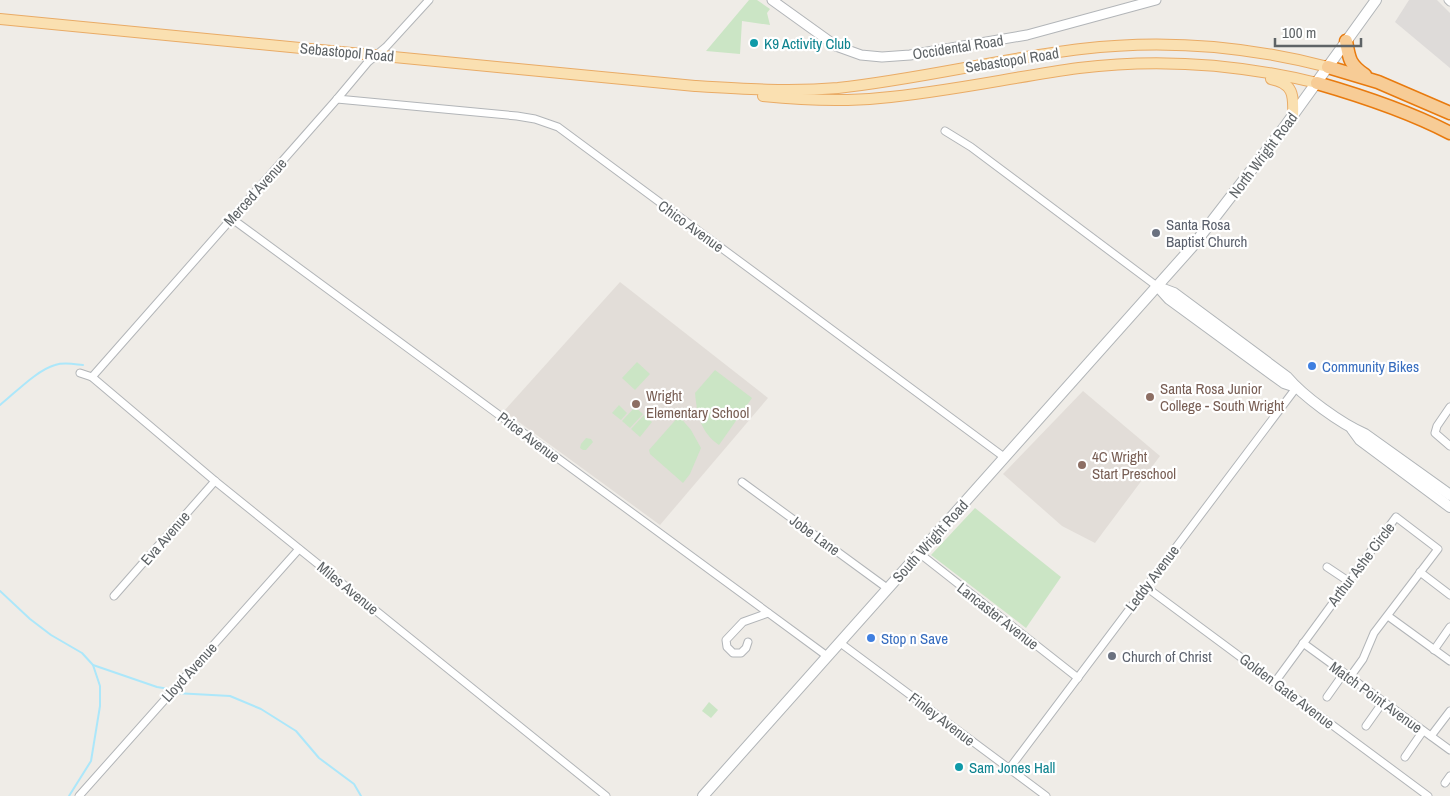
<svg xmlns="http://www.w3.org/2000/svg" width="1450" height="796" font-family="'Archivo Narrow',sans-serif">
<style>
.industrial{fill:#dedbd9}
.education{fill:#e2ddd8}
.green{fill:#cbe5c5}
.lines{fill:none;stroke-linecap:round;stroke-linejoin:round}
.stream{stroke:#ace7fa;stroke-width:2}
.minor-casing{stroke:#b2b5b8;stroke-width:9}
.tertiary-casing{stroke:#b2b5b8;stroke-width:11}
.secondary-casing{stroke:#b1b5b8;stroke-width:12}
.primary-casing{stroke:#e9ab66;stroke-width:12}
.motorway-casing{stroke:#e87a0e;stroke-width:15}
.minor{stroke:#fff;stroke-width:7}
.tertiary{stroke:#fff;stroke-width:9}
.secondary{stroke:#fff;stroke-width:10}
.primary{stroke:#fae0b1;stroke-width:10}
.motorway{stroke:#f7cc96;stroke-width:12}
.culture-dot{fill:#0f9aa8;stroke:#fff;stroke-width:2}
.worship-dot{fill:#6b7280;stroke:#fff;stroke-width:2}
.shop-dot{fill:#3f7fe0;stroke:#fff;stroke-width:2}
.education-dot{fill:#8d6e63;stroke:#fff;stroke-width:2}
.labels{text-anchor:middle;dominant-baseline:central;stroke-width:4.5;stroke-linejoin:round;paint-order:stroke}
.culture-label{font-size:15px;fill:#0d838f;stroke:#fff;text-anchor:start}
.street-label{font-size:15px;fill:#5e6366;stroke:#fff}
.worship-label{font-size:15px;fill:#5b616d;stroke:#fff;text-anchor:start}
.shop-label{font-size:15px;fill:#366cbe;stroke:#fff;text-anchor:start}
.education-label{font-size:15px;fill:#785e54;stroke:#fff;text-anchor:start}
</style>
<rect width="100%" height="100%" fill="#efece7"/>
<!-- industrial -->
<path class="industrial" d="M1409,0h28l13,13v55l-55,-46z"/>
<!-- education -->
<g class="education">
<path d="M620,282l148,116 -108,127 -156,-114z"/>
<path d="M1083,391l77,65 -65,87 -33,-17 -59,-52z"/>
</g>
<!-- green -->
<g class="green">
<path d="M749,0h8l13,9 -3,4 3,12 -28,-4 -2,33 -34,-3z"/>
<path d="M637,362l13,12 -15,16 -13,-12z"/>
<path d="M715,370l37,28 -33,47c-19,-13 -22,-31 -24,-52z"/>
<path d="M619,405l8,8 -6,7 -9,-7z"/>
<path d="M635,407l8,7 -13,14 -8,-7z"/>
<path d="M644,415l8,7 -12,15 -9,-8z"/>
<path d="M679,416l12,14 10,18 -11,26 -7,9 -33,-29 -1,-4z"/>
<path d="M586,438l5,1 2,3 -7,8h-3l-3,-2 1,-4z"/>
<path d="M975,508l86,69 -35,51 -95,-73z"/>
<path d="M709,702l9,8 -7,8 -9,-7z"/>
</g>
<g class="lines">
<!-- stream -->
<g class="stream">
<path d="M0,405c15,-12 37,-35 55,-40 9,-3 18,-1 28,0"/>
<path d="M0,591l30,28 21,16 31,18 11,12 64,22 12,2"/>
<path d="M175,693l55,3 31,13 35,22 23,27 35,26 7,12"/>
<path d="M69,796l22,-35 9,-55v-20l-7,-21"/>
</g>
<defs>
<g id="minor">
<path d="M1448,0l2,2"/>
<path d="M337,99l180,17 18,3 23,8 446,330"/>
<path d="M945,131l26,16 187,140"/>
<path d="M231,218l596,438"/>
<path d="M80,373l12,4 245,-278 31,-37 18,-15 43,-47"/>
<path d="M92,377l123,104 391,315"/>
<path d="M1450,407l-13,19 -2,7 15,13"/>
<path d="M742,482l145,106"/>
<path d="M919,553l159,125"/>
<path d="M1327,567l21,14"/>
<path d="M1420,572l30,23"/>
<path d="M1146,587l282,209"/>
<path d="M114,596l101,-115"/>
<path d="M1388,616l62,45"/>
<path d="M748,642l-2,6 -5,5h-8l-6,-6 -1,-7 17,-18 25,-9"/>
<path d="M839,642l207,154"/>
<path d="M1303,643l147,107"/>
<path d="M1434,650l16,-23"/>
<path d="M1275,682l121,-165 42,32 -64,84 -11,26 -13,18"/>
<path d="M1327,697l17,-24"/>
<path d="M1366,726l17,-24"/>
<path d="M1431,736l19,-25"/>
<path d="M1405,757l18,-26"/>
<path d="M1009,769l287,-381"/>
<path d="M1445,783l5,-7"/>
<path d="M79,796l220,-247"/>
</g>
<path id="tertiary" d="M772,0l64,46 25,9 21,2 28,-2 117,-20 129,-35"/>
<g id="secondary">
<path d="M1158,287l16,6 113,84c16,19 54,47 78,57l85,61"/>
<path d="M1160,289l9,10 115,84 12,4"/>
<path d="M1352,429l8,11 90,67"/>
<path d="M703,796l489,-549 91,-118 93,-129"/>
</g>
<g id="primary">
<path d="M0,19l695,67c48,3 95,6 143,2 82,-9 161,-29 243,-39 82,-10 166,-3 247,18"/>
<path d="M1271,79c22,4 23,16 22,36"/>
<path d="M763,96c39,4 78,6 117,2 67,-6 133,-21 199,-30 79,-10 160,-4 238,15"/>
</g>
<g id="motorway">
<path d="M1346,41c3,18 4,24 19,34"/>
<path d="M1328,67l50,15 72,31"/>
<path d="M1317,83c45,13 91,28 133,50"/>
</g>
</defs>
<!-- minor casing -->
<use href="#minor" class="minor-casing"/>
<!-- tertiary casing -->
<use href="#tertiary" class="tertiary-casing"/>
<!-- secondary casing -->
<use href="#secondary" class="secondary-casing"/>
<!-- primary casing -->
<use href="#primary" class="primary-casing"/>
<!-- motorway casing -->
<use href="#motorway" class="motorway-casing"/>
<!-- minor -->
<use href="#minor" class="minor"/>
<!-- tertiary -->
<use href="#tertiary" class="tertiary"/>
<!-- secondary -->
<use href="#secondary" class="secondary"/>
<!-- primary -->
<use href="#primary" class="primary"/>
<!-- motorway -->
<use href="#motorway" class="motorway"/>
</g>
<!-- markers -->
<g class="culture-dot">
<circle cx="754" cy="43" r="5"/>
<circle cx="959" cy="767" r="5"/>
</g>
<g class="worship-dot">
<circle cx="1156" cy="233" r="5"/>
<circle cx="1112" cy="656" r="5"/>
</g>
<g class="shop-dot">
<circle cx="1312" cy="366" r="5"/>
<circle cx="871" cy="638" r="5"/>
</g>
<g class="education-dot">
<circle cx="1150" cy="397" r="5"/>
<circle cx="636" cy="404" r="5"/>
<circle cx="1082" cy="465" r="5"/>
</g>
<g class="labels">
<!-- culture labels -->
<g class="culture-label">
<text x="764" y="43">K9 Activity Club</text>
<text x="969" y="767">Sam Jones Hall</text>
</g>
<!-- street labels -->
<g class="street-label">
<text transform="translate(958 47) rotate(-9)">Occidental Road</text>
<text transform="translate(347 52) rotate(5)">Sebastopol Road</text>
<text transform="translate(1012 60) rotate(-9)">Sebastopol Road</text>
<text transform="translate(1263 155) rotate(-53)">North Wright Road</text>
<text transform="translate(255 192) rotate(-48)">Merced Avenue</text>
<text transform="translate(691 226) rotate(36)">Chico Avenue</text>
<text transform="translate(529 437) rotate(37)">Price Avenue</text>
<text transform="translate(815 535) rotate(36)">Jobe Lane</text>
<text transform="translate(165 538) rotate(-49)">Eva Avenue</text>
<text transform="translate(930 541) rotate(-48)">South Wright Road</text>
<text transform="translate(1361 564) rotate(-53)">Arthur Ashe Circle</text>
<text transform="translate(1152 578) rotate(-53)">Leddy Avenue</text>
<text transform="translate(348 588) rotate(39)">Miles Avenue</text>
<text transform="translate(998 616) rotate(38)">Lancaster Avenue</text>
<text transform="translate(189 672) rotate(-48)">Lloyd Avenue</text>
<text transform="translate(1287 691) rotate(37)">Golden Gate Avenue</text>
<text transform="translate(1376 697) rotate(36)">Match Point Avenue</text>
<text transform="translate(942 719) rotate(37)">Finley Avenue</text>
</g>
<!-- worship labels -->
<g class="worship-label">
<text x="1166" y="224">Santa Rosa<tspan x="1166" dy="17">Baptist Church</tspan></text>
<text x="1122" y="656">Church of Christ</text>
</g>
<!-- shop labels -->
<g class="shop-label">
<text x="1322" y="366">Community Bikes</text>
<text x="881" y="638">Stop n Save</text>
</g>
<!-- education labels -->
<g class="education-label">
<text x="1160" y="388">Santa Rosa Junior<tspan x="1160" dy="17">College - South Wright</tspan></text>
<text x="646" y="395">Wright<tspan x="646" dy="17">Elementary School</tspan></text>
<text x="1092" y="456">4C Wright<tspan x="1092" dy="17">Start Preschool</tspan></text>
</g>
</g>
<!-- scale -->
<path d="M1275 38v8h86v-8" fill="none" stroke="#5e6366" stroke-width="2.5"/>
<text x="1282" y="38" font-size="15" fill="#5e6366" stroke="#ffffff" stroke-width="4" paint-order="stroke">100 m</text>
</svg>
